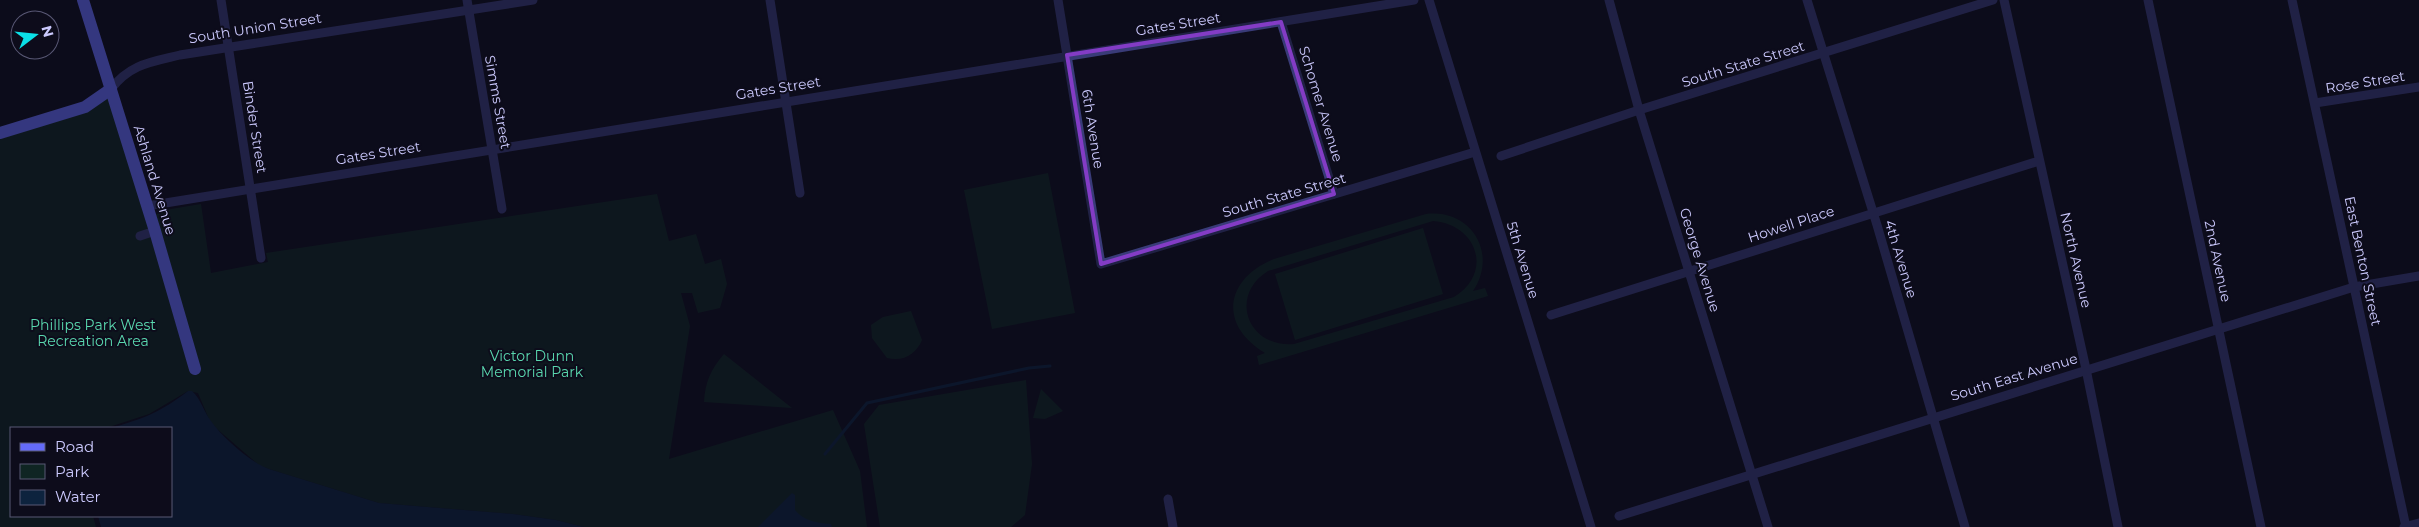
<svg xmlns="http://www.w3.org/2000/svg" width="2419" height="527" font-family="Montserrat,sans-serif">
<style>
.green{fill:#0f2523;fill-rule:evenodd}
.water{fill:#0d233e}
.lines{fill:none;stroke-linecap:round;stroke-linejoin:round}
.stream{stroke:#0d233e;stroke-width:3}
.street{stroke:#393b78;stroke-width:9}
.secondary{stroke:#646bf8;stroke-width:12}
.marked{fill:none;stroke:#833cc5;stroke-width:4;stroke-linejoin:round}
.labels{text-anchor:middle;dominant-baseline:central;stroke-width:4;stroke-linejoin:round;paint-order:stroke}
.street-label{font-size:14px;fill:#cbc9fd;stroke:#0d0c1b}
.park-label{font-size:14px;fill:#5ad8af;stroke:#0d0c1b}
</style>
<rect width="100%" height="100%" fill="#0d0c1b"/>
<!-- green -->
<g class="green">
<path d="M111,89l43,126 17,-6 30,-5 10,69 57,-11 -2,-9 391,-59 12,47 27,-7 9,30 16,-5 6,25 -7,24 -22,5 -6,-20h-11l9,33 -21,133 164,-49 27,61 7,56h-283l-28,-7 -43,-6 -134,-11 -110,-34 -10,-4 -43,-37 -7,-9 -11,-26 -10,-2 -39,23 -43,14h-95v88h82l3,11h-96v-394l85,-26z"/>
<path d="M1048,173l27,140 -83,16 -28,-139z"/>
<path d="M1426,214c46,-5 72,40 47,77l12,-3 3,8 -229,69 -2,-9 8,-3c-47,-28 -40,-74 9,-94zM1433,221c44,3 61,52 21,76l-160,47c-46,4 -66,-48 -26,-73z"/>
<path d="M1423,228l20,66 -148,46 -20,-66z"/>
<path d="M911,311l11,29c-6,14 -18,22 -35,18l-15,-20 -1,-13 12,-8z"/>
<path d="M724,354l68,54 -88,-6c1,-20 7,-33 20,-48z"/>
<path d="M1026,380l6,84 -7,51 -14,12h-131l-16,-103 15,-19z"/>
<path d="M1041,389l22,22 -18,8 -12,-1z"/>
</g>
<!-- water -->
<g class="water">
<path d="M188,391h4c9,8 12,21 19,30 12,17 39,41 58,48l110,34 134,11 43,6 28,7h-483l-3,-11h73v-88h-60c34,-10 48,-15 77,-37z"/>
<path d="M792,493l3,2v15c9,11 22,13 36,14l1,3h-74z"/>
</g>
<g class="lines">
<!-- stream -->
<path class="stream" d="M825,454l42,-51 162,-35 21,-2"/>
<!-- street -->
<g class="street">
<path d="M221,0l40,258"/>
<path d="M467,0l35,209"/>
<path d="M770,0l30,193"/>
<path d="M1058,0l43,264 374,-112"/>
<path d="M1429,0l162,527"/>
<path d="M1609,0l30,110 129,417"/>
<path d="M1807,0l70,225 88,302"/>
<path d="M2004,0l82,369 32,158"/>
<path d="M2148,0l113,527"/>
<path d="M2292,0l114,527"/>
<path d="M1281,22l53,172"/>
<path d="M111,89c19,-25 40,-27 69,-34l353,-55"/>
<path d="M2315,103l104,-16"/>
<path d="M1501,156l138,-46 354,-110"/>
<path d="M147,206l1267,-206"/>
<path d="M140,236l15,-5"/>
<path d="M1551,315l488,-154"/>
<path d="M1168,499l5,28"/>
<path d="M1619,516l735,-229 65,-11"/>
<path d="M2404,527l15,-4"/>
</g>
<!-- secondary -->
<g class="secondary">
<path d="M83,0l72,231 40,138"/>
<path d="M0,133l85,-26 26,-18"/>
</g>
</g>
<!-- marked area -->
<path d="M0 0H2419V527H0ZM1281,22l53,172 -233,70 -34,-209z" fill="#0d0c1b" fill-opacity=".55" fill-rule="evenodd"/>
<path class="marked" d="M1281,22l53,172 -233,70 -34,-209z"/>
<g class="labels">
<!-- street labels -->
<g class="street-label">
<text transform="translate(1178 24) rotate(-9)">Gates Street</text>
<text transform="translate(255 28) rotate(-9)">South Union Street</text>
<text transform="translate(1743 64) rotate(-17)">South State Street</text>
<text transform="translate(2365 82) rotate(-9)">Rose Street</text>
<text transform="translate(778 88) rotate(-9)">Gates Street</text>
<text transform="translate(498 102) rotate(80)">Simms Street</text>
<text transform="translate(1321 104) rotate(73)">Schomer Avenue</text>
<text transform="translate(255 127) rotate(81)">Binder Street</text>
<text transform="translate(1093 129) rotate(81)">6th Avenue</text>
<text transform="translate(378 153) rotate(-9)">Gates Street</text>
<text transform="translate(155 180) rotate(73)">Ashland Avenue</text>
<text transform="translate(1284 195) rotate(-16)">South State Street</text>
<text transform="translate(1791 224) rotate(-18)">Howell Place</text>
<text transform="translate(1901 259) rotate(73)">4th Avenue</text>
<text transform="translate(1523 260) rotate(73)">5th Avenue</text>
<text transform="translate(1700 260) rotate(73)">George Avenue</text>
<text transform="translate(2076 260) rotate(77)">North Avenue</text>
<text transform="translate(2218 261) rotate(78)">2nd Avenue</text>
<text transform="translate(2363 261) rotate(78)">East Benton Street</text>
<text transform="translate(2014 377) rotate(-17)">South East Avenue</text>
</g>
<!-- park labels -->
<g class="park-label">
<text x="93" y="325">Phillips Park West<tspan x="93" dy="16">Recreation Area</tspan></text>
<text x="532" y="356">Victor Dunn<tspan x="532" dy="16">Memorial Park</tspan></text>
</g>
</g>
<!-- legend -->
<rect x="10" y="427" width="162" height="90" fill="#0d0c1b" stroke="#595875"/>
<rect x="20" y="443" width="25" height="8" fill="#646bf8" stroke="#595875"/>
<text x="55" y="452" font-size="15" fill="#cbc9fd">Road</text>
<rect x="20" y="464" width="25" height="15" fill="#0f2523" stroke="#595875"/>
<text x="55" y="477" font-size="15" fill="#cbc9fd">Park</text>
<rect x="20" y="490" width="25" height="15" fill="#0d233e" stroke="#595875"/>
<text x="55" y="502" font-size="15" fill="#cbc9fd">Water</text>
<!-- north arrow -->
<g transform="translate(35 35) rotate(74)"><circle r="24" fill="#0d0c1b" stroke="#595875"/>
<path d="M0-4L9 19L0 12L-9 19Z" fill="#0be0e7"/>
<text y="-8" font-size="14" font-weight="bold" text-anchor="middle" fill="#cbc9fd">N</text>
</g>
</svg>
